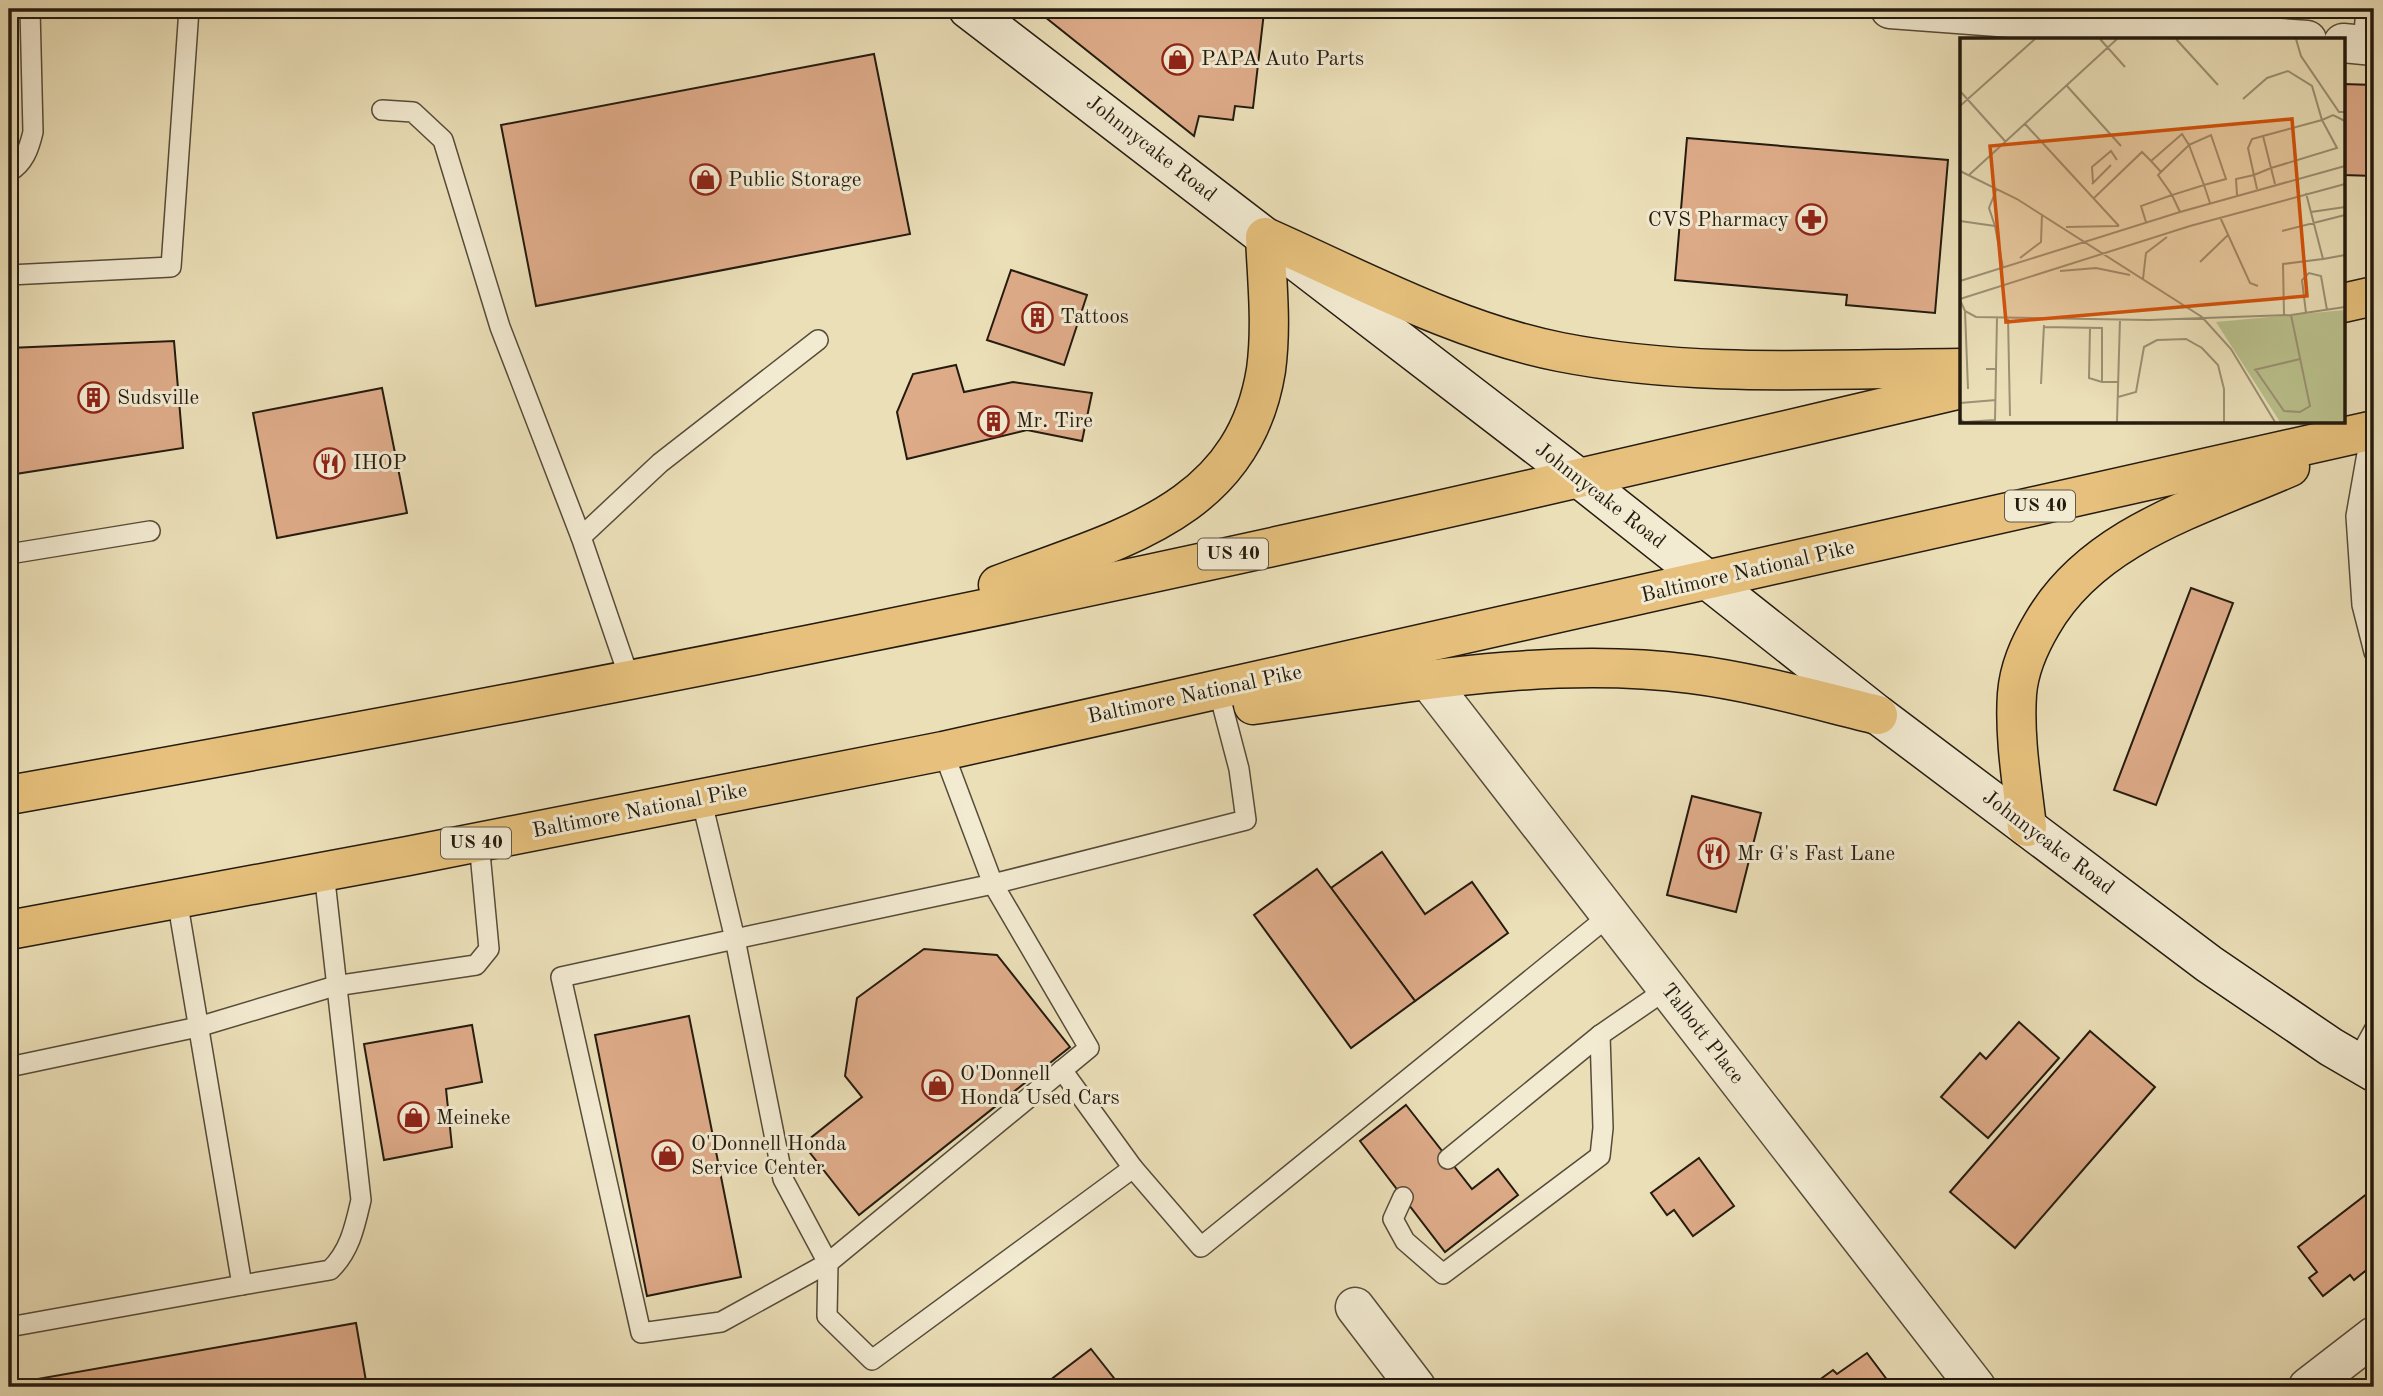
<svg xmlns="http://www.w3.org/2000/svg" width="2383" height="1396" font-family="'Old Standard TT',serif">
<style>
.building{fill:#deab89;stroke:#241b0f;stroke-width:2}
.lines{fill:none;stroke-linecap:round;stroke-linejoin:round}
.service-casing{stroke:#564c39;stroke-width:22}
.minor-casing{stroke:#564c39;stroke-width:41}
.tertiary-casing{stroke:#564c39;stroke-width:41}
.secondary-casing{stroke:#241b0f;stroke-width:41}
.primary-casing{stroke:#241b0f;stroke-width:41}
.service{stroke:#f2ead1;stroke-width:19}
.minor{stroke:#f2ead1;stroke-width:38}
.tertiary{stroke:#f2ead1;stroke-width:38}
.secondary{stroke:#f2ead1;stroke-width:38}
.primary{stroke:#e6c07c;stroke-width:38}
.labels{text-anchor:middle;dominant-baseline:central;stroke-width:6;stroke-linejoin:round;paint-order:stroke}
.shield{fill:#f2ead1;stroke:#625949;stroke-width:2}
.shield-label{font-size:19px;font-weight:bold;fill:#241b0f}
.poi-label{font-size:21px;fill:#241b0f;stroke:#f2ead1;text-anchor:start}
.street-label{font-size:21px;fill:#241b0f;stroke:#f2ead1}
.inset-road{fill:none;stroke:#9b9174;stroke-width:2}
.view{fill:#d4530c;fill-opacity:0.15;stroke:#d4530c;stroke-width:3.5}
.inset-edge{fill:none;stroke:#241b0f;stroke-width:3.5}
</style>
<rect width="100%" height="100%" fill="#ebdfb8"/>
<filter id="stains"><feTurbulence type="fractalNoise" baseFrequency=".00286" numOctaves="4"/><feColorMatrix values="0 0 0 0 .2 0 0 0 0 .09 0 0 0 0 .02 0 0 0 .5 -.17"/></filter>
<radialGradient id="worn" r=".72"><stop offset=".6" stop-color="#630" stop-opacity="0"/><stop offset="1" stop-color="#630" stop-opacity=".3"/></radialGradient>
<!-- building -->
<g class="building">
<path d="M1035,9h206l23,3 -11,96 -18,-2 -2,14 -34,-4 -5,20z"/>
<path d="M874,54l36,180 -374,72 -35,-181z"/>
<path d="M2343,84l31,1v91l-31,-1z"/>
<path d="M1687,138l261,22 -13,153 -89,-8 1,-10 -172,-15z"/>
<path d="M1011,270l76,25 -23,70 -77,-25z"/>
<path d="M174,341l9,107 -174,27v-127z"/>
<path d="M956,365l8,27 49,-10 79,11 -10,48 -55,-11 -120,29 -10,-47 16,-38z"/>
<path d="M382,388l25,125 -130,25 -24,-125z"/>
<path d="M2191,588l42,15 -77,202 -42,-15z"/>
<path d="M1692,796l69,17 -25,99 -69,-17z"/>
<path d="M1382,852l43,62 47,-32 36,51 -93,68 -84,-113z"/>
<path d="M1317,869l98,132 -64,47 -97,-133z"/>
<path d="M924,949l73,6 73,92 -211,168 -56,-71 59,-47 -17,-21 12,-78z"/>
<path d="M689,1016l52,261 -94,19 -52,-261z"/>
<path d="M2019,1022l40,36 -71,80 -47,-41 39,-44 6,6z"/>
<path d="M472,1025l10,57 -36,7 6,58 -68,13 -20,-116z"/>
<path d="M2090,1031l65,56 -140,161 -65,-56z"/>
<path d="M1406,1105l66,84 26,-20 20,26 -73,57 -85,-111z"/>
<path d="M1699,1158l35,48 -41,30 -19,-26 -7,5 -16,-22z"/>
<path d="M2372,1190l2,3v71l-20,16 -4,-5 -27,21 -14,-18 8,-6 -19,-25z"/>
<path d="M356,1323l11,64h-358v-3z"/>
<path d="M1091,1349l30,38h-80z"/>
<path d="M1867,1353l24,32 -3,2 -77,-1 22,-16 4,4z"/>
</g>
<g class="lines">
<defs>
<g id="service">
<path d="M2363,45l3,-36"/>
<path d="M382,110l31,2 30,28 57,187 81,210 49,143"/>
<path d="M9,172c15,-9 20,-23 24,-40l-3,-123"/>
<path d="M9,275l162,-8 18,-258"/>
<path d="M2371,431l-15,85 6,89 12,47"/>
<path d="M581,537l79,-74 158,-123"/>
<path d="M9,554l141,-23"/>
<path d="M701,798l34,141 258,-55 -50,-133"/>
<path d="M2357,1061l17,-31"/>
<path d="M9,1067l189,-40 137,-41 141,-21 13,-16 -10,-107"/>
<path d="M1448,1159l152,-124 67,-46"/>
<path d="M1133,1168l68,79 409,-332"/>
<path d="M1403,1197l-10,22 12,22 38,33 157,-118 3,-28 -3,-93"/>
<path d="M828,1263l-107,59 -80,11 -80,-356 174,-38 48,240 45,84 261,-215 -96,-164 253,-64 -7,-51 -21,-80"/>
<path d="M828,1263l-1,53 45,44 261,-192 -71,-98"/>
<path d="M242,1285l88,-15c20,-19 25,-44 31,-70l-37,-328"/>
<path d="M9,1327l233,-42 -65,-386"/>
</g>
<g id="minor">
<path d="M1428,680l548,707"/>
<path d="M1355,1307l61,80"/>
<path d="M2308,1387l66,-51"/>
</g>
<g id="tertiary">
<path d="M1890,9l417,31"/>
<path d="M2343,43l31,3"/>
</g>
<path id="secondary" d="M968,9l612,470 298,236 331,249 122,83 43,25"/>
<g id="primary">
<path d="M2343,303l31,-7"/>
<path d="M998,585c117,-45 245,-71 268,-215 6,-44 1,-89 -1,-133 95,42 193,95 295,115 132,26 267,17 401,16"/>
<path d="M1253,705c145,-20 292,-50 438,-31 63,8 125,26 187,41"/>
<path d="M9,795c286,-51 572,-104 857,-162 366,-74 731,-158 1095,-244"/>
<path d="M2027,827c-5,-44 -13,-89 -10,-133 2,-26 12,-48 25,-70 51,-89 159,-118 248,-157"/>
<path d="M9,930l399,-74 535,-105 1431,-321"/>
</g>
</defs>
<!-- service casing -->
<use href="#service" class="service-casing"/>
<!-- minor casing -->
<use href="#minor" class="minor-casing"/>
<!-- tertiary casing -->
<use href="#tertiary" class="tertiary-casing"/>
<!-- secondary casing -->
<use href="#secondary" class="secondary-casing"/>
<!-- primary casing -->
<use href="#primary" class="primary-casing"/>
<!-- service -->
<use href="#service" class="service"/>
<!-- minor -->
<use href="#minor" class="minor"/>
<!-- tertiary -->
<use href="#tertiary" class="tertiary"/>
<!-- secondary -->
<use href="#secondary" class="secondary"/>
<!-- primary -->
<use href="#primary" class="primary"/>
</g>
<!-- icons -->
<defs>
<symbol id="shop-ring" viewBox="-11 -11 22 22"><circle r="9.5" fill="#f2ead1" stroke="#8f2418" stroke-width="1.5"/><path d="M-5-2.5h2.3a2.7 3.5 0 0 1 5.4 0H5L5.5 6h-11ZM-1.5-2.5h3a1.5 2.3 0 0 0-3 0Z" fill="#8f2418"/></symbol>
<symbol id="pharmacy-ring" viewBox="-11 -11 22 22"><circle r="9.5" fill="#f2ead1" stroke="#8f2418" stroke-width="1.5"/><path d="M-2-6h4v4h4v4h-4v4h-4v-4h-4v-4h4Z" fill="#8f2418"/></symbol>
<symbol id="building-ring" viewBox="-11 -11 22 22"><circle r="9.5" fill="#f2ead1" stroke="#8f2418" stroke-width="1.5"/><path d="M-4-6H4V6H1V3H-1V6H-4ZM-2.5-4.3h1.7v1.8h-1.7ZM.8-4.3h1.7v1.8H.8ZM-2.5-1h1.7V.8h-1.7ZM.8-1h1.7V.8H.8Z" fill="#8f2418"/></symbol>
<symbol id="restaurant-ring" viewBox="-11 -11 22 22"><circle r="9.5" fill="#f2ead1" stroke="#8f2418" stroke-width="1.5"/><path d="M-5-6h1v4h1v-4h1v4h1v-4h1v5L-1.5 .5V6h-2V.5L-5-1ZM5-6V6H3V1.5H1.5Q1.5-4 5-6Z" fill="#8f2418"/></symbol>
</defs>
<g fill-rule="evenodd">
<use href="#shop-ring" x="1160" y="42" width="35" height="35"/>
<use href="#shop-ring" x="688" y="162" width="35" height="35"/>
<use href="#pharmacy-ring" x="1794" y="202" width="35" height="35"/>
<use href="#building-ring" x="1020" y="300" width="35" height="35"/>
<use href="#building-ring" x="76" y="380" width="35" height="35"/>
<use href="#building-ring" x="976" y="404" width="35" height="35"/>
<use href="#restaurant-ring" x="312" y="446" width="35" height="35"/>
<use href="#restaurant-ring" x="1696" y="836" width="35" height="35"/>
<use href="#shop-ring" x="920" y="1068" width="35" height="35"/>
<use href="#shop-ring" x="396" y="1100" width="35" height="35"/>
<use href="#shop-ring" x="650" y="1138" width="35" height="35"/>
</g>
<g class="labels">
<!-- shield labels -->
<g class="shield">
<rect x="2005" y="490.5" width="70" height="31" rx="5"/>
<rect x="1198" y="538.5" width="70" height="31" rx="5"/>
<rect x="441" y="827.5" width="70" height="31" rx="5"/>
</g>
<g class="shield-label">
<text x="2040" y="506">US 40</text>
<text x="1233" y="554">US 40</text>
<text x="476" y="843">US 40</text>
</g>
<!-- poi labels -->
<g class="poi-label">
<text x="1201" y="59">PAPA Auto Parts</text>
<text x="728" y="180">Public Storage</text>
<text x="1789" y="220" text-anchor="end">CVS Pharmacy</text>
<text x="1060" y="317">Tattoos</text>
<text x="117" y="398">Sudsville</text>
<text x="1016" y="421">Mr. Tire</text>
<text x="353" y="463">IHOP</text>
<text x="1737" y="854">Mr G's Fast Lane</text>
<text x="960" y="1074">O'Donnell<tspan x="960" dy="24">Honda Used Cars</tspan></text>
<text x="436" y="1118">Meineke</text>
<text x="691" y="1144">O'Donnell Honda<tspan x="691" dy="24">Service Center</tspan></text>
</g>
<!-- street labels -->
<g class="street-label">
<text transform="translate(1151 149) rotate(38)">Johnnycake Road</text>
<text transform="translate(1600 496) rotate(38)">Johnnycake Road</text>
<text transform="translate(1748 572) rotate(-13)">Baltimore National Pike</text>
<text transform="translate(1195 695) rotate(-12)">Baltimore National Pike</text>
<text transform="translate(640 811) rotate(-11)">Baltimore National Pike</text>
<text transform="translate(2048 843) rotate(37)">Johnnycake Road</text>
<text transform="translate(1702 1034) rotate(52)">Talbott Place</text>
</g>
</g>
<!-- overview -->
<g transform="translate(1960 38)">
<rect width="385" height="385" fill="#ebdfb8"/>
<path d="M385,272v112h-65l-64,-100z" fill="#bac18d"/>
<path class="inset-road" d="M140,1l25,28M216,1l42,46M336,1l5,17 38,56h6M107,48l54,60M0,53l45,50M283,61l24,-21 21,-7 24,15 10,34 11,-5 12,6M0,68l75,-67M65,86l94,102M0,133l57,28 185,118 29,32 44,73M9,137l148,-136M133,145l-1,-16 19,-16 6,9M132,146l19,-19M297,151l-9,-41 4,-9 11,-3M346,155l17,66 22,-4M277,157l-1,-16 18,-4 17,-7 66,-20 -15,-28 -59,16 12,48M134,160l48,-46 9,9M220,174l-8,-17 32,-10 6,18M351,174l34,-5M260,179l30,66 8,3M0,183l35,5 -6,-18 8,-20M186,184l-5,-16 31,-11 -14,-20 3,-3 28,-27 15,40 22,-6 -15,-44 -22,10 -7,-11 -31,27 10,11M35,188l8,42M106,189l53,-1M322,193l63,-16M60,220l21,-16 1,-28M240,224l28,-27M100,233l36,-3 34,7M183,241l3,-26 21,-16M0,243l220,-69 165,-46M0,261l230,-73 155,-42M0,262l5,11 11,6 173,3 142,-5 54,-8M5,273l3,78M346,275l-4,-33 7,-7 12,3 6,34M324,277l-1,-51 40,-5M48,279l2,99M84,289l58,1v54h16M130,290l-1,50 13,4M26,331h10l1,-52M295,331l29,42 16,1 10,-6 -19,-91M294,332l46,-11M81,346l3,-59M158,359l18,-5 8,-45 13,-7 29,-1 16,9 16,17 6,24v33M0,365l36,-3M0,381l4,3 31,-2 1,-51M157,384l3,-103"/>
<path class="view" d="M332,81l15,177 -301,26 -16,-176z"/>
<rect width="385" height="385" class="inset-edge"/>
</g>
<!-- margin -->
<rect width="2383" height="1396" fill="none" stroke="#ebdfb8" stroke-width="35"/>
<rect x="10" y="10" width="2362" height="1375" fill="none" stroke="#241b0f" stroke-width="3.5"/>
<rect x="18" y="18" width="2348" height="1361" fill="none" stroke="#241b0f" stroke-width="2"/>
<rect width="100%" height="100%" filter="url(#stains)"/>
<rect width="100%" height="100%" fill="url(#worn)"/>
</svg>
